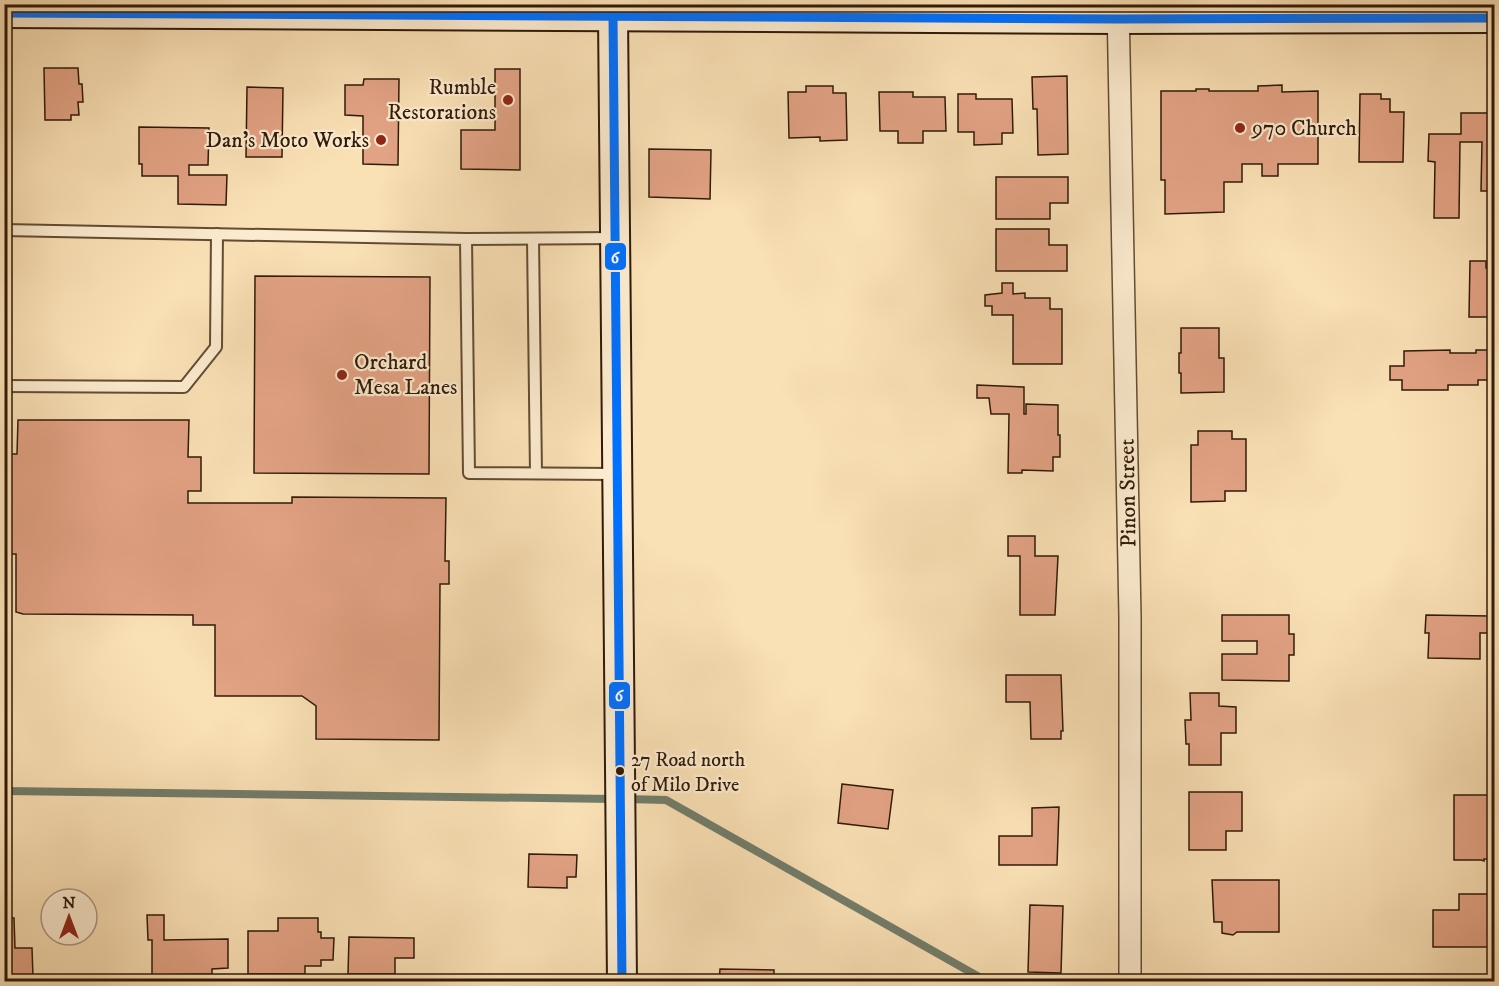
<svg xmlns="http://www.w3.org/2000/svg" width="1499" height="986" font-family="'IM FELL DW Pica',serif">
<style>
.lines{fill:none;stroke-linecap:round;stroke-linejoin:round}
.stream{stroke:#727c6a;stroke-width:8}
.building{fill:#e2a284;stroke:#301a08;stroke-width:1.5}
.lane-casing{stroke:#624c33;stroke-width:14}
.street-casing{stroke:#624c33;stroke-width:24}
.secondary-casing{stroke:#301a08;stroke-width:32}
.lane{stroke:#fcebcf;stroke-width:10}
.street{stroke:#fcebcf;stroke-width:21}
.secondary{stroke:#fcebcf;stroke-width:28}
.bus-1-casing{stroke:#fcebcf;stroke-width:14}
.bus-1{stroke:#0070ff;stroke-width:9}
.poi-dot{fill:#8f2418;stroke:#fcebcf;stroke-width:2}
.bus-dot{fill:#301a08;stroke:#fcebcf;stroke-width:2}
.labels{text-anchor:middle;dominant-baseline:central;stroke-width:4.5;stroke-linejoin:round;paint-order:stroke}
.bus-label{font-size:20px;fill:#301a08;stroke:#fcebcf;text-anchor:start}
.poi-label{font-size:22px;fill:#301a08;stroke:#fcebcf;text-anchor:end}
.street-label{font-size:22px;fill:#301a08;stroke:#fcebcf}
.line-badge{stroke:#fcebcf;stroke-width:2}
.badge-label{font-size:16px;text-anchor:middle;font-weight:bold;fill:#fff}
</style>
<rect width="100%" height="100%" fill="#fae0b5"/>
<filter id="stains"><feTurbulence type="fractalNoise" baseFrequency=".00333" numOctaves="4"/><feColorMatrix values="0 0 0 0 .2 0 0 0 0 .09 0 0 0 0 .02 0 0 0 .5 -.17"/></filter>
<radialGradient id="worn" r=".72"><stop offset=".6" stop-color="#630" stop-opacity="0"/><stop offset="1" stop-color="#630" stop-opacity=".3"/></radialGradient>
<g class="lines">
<!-- stream -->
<g class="stream">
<path d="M4,791l610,8"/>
<path d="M626,799l40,1 322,182"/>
</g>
</g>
<!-- building -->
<g class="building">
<path d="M44,68h34l1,16h3l1,18h-5l1,13h-8v5h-26z"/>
<path d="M495,69h25v101l-59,-1v-39h34z"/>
<path d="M1067,76l1,78 -30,1 -1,-46h-4l-1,-32z"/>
<path d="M364,79h35l-1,86 -35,-1v-48l-18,-1v-30h18z"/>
<path d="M1282,85v7l36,-1v73h-40v12h-16v-12h-20v18h-18v30l-59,2v-34h-4v-89h35v-2h13v2h49v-5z"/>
<path d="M806,86h27v7h13l1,47 -27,1v-4l-31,1 -1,-46h18z"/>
<path d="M247,87l36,1 -1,69h-36z"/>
<path d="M879,92h34v5h32l1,34h-23v12h-25v-12h-18z"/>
<path d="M958,94h18v5h36l1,34h-11v11l-28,1v-13h-16z"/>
<path d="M1360,94h21v5h9v13h14l-1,50h-44z"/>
<path d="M1461,113h33v78h-13l1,-49h-22l-1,76h-25l1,-56 -7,-1 1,-27h32z"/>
<path d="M139,127l70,1 -1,37h-19v10h38l-1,30 -48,-1v-28h-36v-12h-3z"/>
<path d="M649,149l62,1 -1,49 -61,-2z"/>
<path d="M996,177h72v26h-18v16h-54z"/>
<path d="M996,229h53v16h18v26h-71z"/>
<path d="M1470,261h16v7h8v49h-25z"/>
<path d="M255,276l175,1 -1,197 -175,-1z"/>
<path d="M1002,283h11v11l12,-1v5h25v11h12v55h-49v-49h-21v-9h-7v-11l17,-2z"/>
<path d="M1181,328h38v30h5v34l-43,1v-20h-2v-20h2z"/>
<path d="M1450,350v3h26v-3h15v6h3v11h-3v13h-13v5h-30v5h-46v-10h-12v-14h14v-15z"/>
<path d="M977,385l47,2v27h2v-10l32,1v30h2v22h-7v14l-31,-1v3h-14l1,-59h-18l-2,-16h-12z"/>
<path d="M18,420h171l-1,37h13v34h-13v12h104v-6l154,1 -1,63h4v23h-9l-1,156 -123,-1v-33l-14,-10h-87v-71h-22v-10l-170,-1 -7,-2v-58h-12v-70h4v-8h-3l-1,-22h13z"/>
<path d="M1198,431h34v8h14v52h-21v10l-34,1v-57h7z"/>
<path d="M1008,536h27v20h23l-3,59h-35v-59h-12z"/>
<path d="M1222,615h67v19h5v21h-5v26l-67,-1v-26h35v-13h-35z"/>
<path d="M1426,615l63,1v17h-9v26l-52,-1 1,-25h-4z"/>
<path d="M1006,675h55l2,56h-2v8h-30l-1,-37h-24z"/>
<path d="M1190,693h29v13l17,1v26h-15v32h-32v-21h-3l-1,-24h6z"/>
<path d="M842,784l51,6 -5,39 -50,-6z"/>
<path d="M1189,792h53v39h-16v19h-37z"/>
<path d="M1454,795h34v39h6v25h-10v2l-3,-1h-27z"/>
<path d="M1059,807l-2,58h-58v-29h33v-28z"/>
<path d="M529,854l48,1 -1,22h-9v11l-39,-1z"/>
<path d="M1212,880h67v52h-42l-4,3 -11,-2v-11h-8z"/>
<path d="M1459,894h35v53h-61v-37h26z"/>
<path d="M1030,905l33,1 -2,67 -33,-1z"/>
<path d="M147,915h17v25l64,-1v29l-16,1v5l-60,1v-35h-4z"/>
<path d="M4,918h10l1,30h17l1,29 -29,1z"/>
<path d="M278,918h40v14h3v6h13l-1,22h-12v6h-16v8h-57v-43h30z"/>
<path d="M349,937l65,1v20h-19v16h-47z"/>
<path d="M720,969l54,1v12h-55z"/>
</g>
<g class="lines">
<defs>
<g id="lane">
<path d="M4,230l462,9 3,234 147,1"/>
<path d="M466,239l149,-1"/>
<path d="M533,239l3,234"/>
<path d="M4,386l180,1 32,-40 1,-113"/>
</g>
<path id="street" d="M1118,4l12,613v365"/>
<g id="secondary">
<path d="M4,13l1114,6 376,-1"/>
<path d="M613,15l9,967"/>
</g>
</defs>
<!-- lane casing -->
<use href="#lane" class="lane-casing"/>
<!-- street casing -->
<use href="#street" class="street-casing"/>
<!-- secondary casing -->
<use href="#secondary" class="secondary-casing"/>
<!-- lane -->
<use href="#lane" class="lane"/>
<!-- street -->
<use href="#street" class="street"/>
<!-- secondary -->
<use href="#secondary" class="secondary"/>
<defs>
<g id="bus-1">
<path d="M4,13l1114,6 376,-1"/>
<path d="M613,15l9,967"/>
</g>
</defs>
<!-- bus-1 casing -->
<use href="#bus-1" class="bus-1-casing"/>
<!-- bus-1 -->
<use href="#bus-1" class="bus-1"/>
</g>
<!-- markers -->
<g class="poi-dot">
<circle cx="508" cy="100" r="6"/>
<circle cx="1240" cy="128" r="6"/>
<circle cx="381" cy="140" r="6"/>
<circle cx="342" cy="375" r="6"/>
</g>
<circle class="bus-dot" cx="620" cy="771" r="5"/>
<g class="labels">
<!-- bus labels -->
<g class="bus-label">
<text x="631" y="760">27 Road north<tspan x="631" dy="25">of Milo Drive</tspan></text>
</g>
<!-- poi labels -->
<g class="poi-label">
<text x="496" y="87">Rumble<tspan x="496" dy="25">Restorations</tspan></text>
<text x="1252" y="128" text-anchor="start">970 Church</text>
<text x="369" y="140">Dan's Moto Works</text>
<text x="354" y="362" text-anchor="start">Orchard<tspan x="354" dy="25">Mesa Lanes</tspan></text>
</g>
<!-- street labels -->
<g class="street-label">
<text transform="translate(1128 493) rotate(-91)">Pinon Street</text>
</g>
</g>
<g class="line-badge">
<rect x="604" y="242" width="23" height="29" rx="6" fill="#0070ff"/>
<rect x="608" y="681" width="23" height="29" rx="6" fill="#0070ff"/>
</g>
<g class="badge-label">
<text x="615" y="263">6</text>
<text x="619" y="701">6</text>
</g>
<!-- margin -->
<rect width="1499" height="986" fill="none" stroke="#fae0b5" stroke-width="24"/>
<rect x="6" y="6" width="1487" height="974" fill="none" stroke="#301a08" stroke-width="3"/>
<rect x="12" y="12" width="1475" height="962" fill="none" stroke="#301a08" stroke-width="1.5"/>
<!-- north arrow -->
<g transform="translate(69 917)"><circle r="28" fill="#fcebcf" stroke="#aa977f" stroke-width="1.5"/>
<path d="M0-4.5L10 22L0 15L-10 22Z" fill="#8f2418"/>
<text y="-9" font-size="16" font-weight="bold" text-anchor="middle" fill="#301a08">N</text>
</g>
<rect width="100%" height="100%" filter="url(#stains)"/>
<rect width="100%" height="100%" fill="url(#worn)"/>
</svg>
